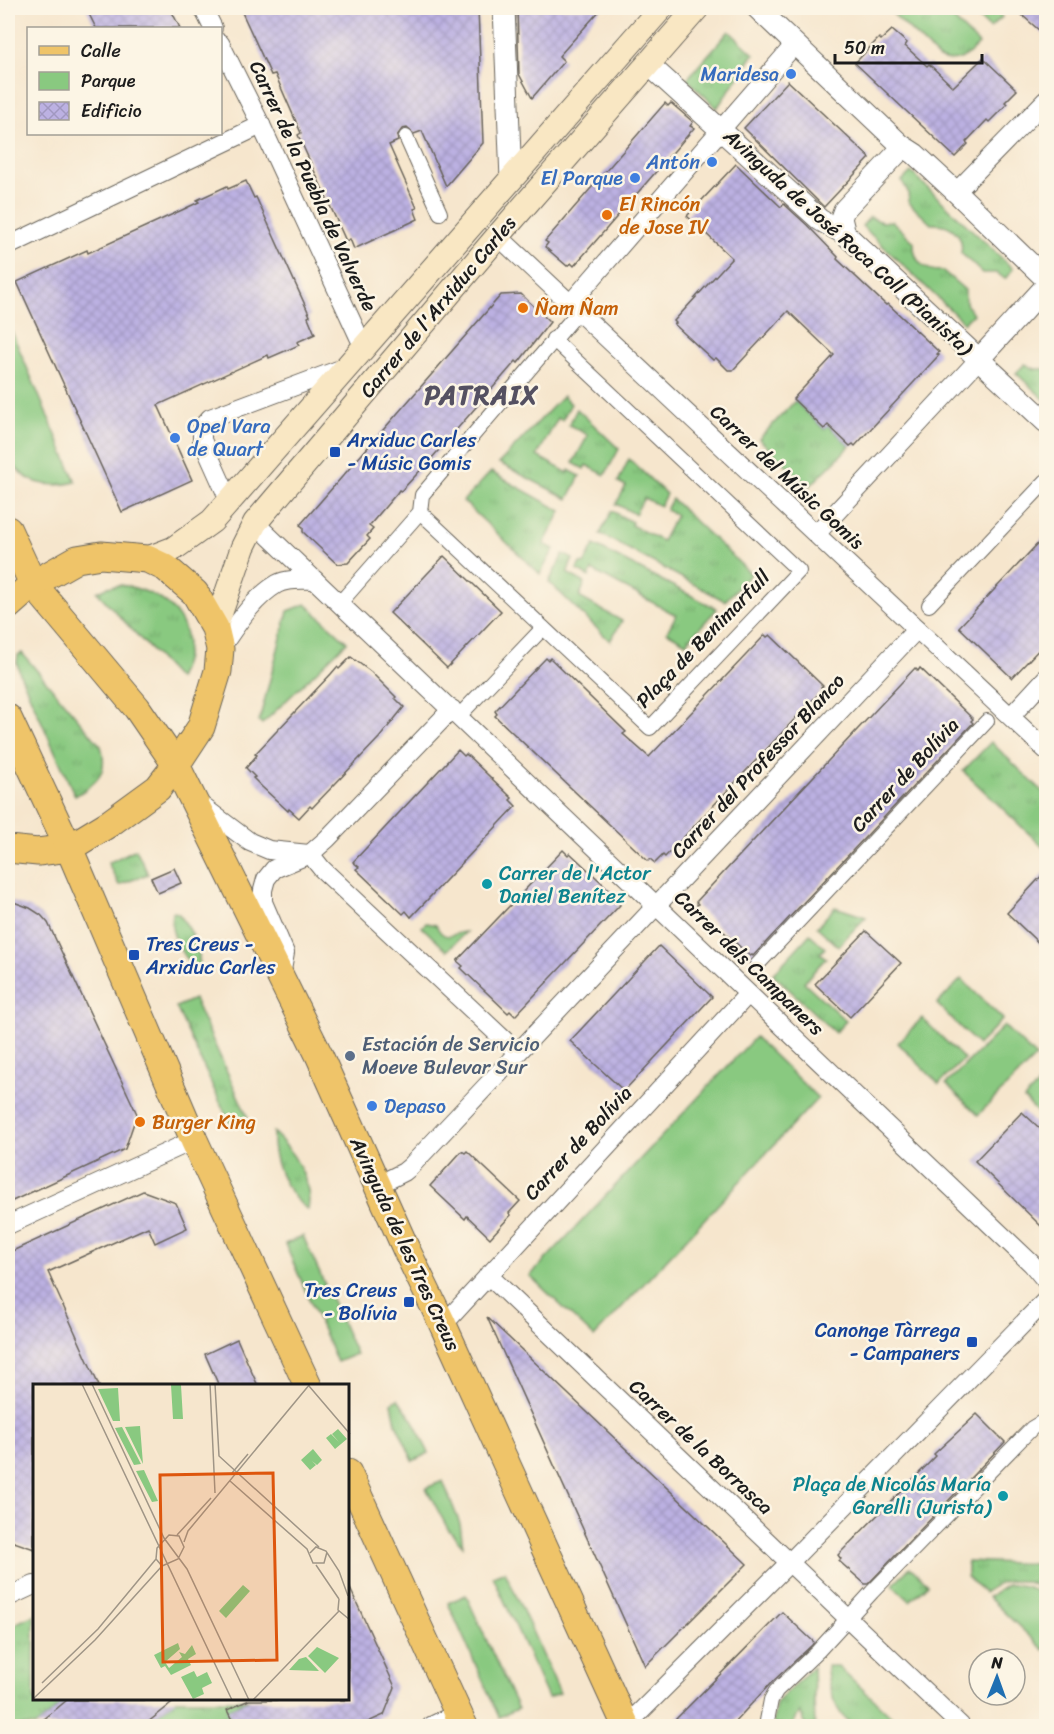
<svg xmlns="http://www.w3.org/2000/svg" width="1054" height="1734" font-family="Sriracha,sans-serif">
<style>
.grass{fill:url(#grass-tufts);stroke:#52724e;stroke-width:1.5}
.green{fill:#89c980;stroke:#52724e;stroke-width:1.5}
.building{fill:url(#building-cross-hatch)}
.lines{fill:none;stroke-linecap:round;stroke-linejoin:round}
.pedestrian-casing{stroke:#68635a;stroke-width:16}
.minor-casing{stroke:#68635a;stroke-width:20}
.tertiary-casing{stroke:#68635a;stroke-width:23}
.secondary-casing{stroke:#68635a;stroke-width:26}
.primary-casing{stroke:#68635a;stroke-width:29}
.pedestrian{stroke:#fff;stroke-width:14}
.minor{stroke:#fff;stroke-width:18}
.tertiary{stroke:#fff;stroke-width:21}
.secondary{stroke:#f9e7c3;stroke-width:24}
.primary{stroke:#efc469;stroke-width:27}
.shop-dot{fill:#3f7fe0;stroke:#fcf5e5;stroke-width:2}
.food-dot{fill:#e8710a;stroke:#fcf5e5;stroke-width:2}
.transit-dot{fill:#1a4fb4;stroke:#fcf5e5;stroke-width:2}
.culture-dot{fill:#0f9aa8;stroke:#fcf5e5;stroke-width:2}
.service-dot{fill:#5c6f8a;stroke:#fcf5e5;stroke-width:2}
.labels{text-anchor:middle;dominant-baseline:central;stroke-width:5;stroke-linejoin:round;paint-order:stroke}
.shop-label{font-size:20px;fill:#366cbe;stroke:#fcf5e5;text-anchor:end}
.street-label{font-size:20px;fill:#1c1c1c;stroke:#fcf5e5}
.food-label{font-size:20px;fill:#c56008;stroke:#fcf5e5;text-anchor:start}
.transit-label{font-size:20px;fill:#164399;stroke:#fcf5e5;text-anchor:start}
.culture-label{font-size:20px;fill:#0d838f;stroke:#fcf5e5;text-anchor:start}
.service-label{font-size:20px;fill:#4e5e75;stroke:#fcf5e5;text-anchor:start}
.district-label{font-size:26px;font-weight:bold;letter-spacing:1.5px;fill:#545061;stroke:#fcf5e5}
.inset-road{fill:none;stroke:#9f9586;stroke-width:1.5}
.view{fill:#de560d;fill-opacity:0.15;stroke:#de560d;stroke-width:3}
.inset-edge{fill:none;stroke:#1c1c1c;stroke-width:3}
</style>
<defs>
<pattern id="grass-tufts" width="24" height="20" patternUnits="userSpaceOnUse" patternTransform="scale(1.5)"><rect width="24" height="20" fill="#89c980"/><path d="M3 7l-1-3M5 7V3M7 7l1-3M15 17l-1-3M17 17v-4M19 17l1-3" fill="none" stroke="#76ac6e"/></pattern>
<pattern id="building-cross-hatch" width="8" height="8" patternUnits="userSpaceOnUse" patternTransform="scale(1.5)"><rect width="8" height="8" fill="#bcb1e2"/><path d="M0 0l8 8M0 8l8-8" fill="none" stroke="#a198c1"/></pattern>
</defs>
<rect width="100%" height="100%" fill="#fcf5e5"/>
<filter id="ink" filterUnits="userSpaceOnUse"><feTurbulence type="fractalNoise" baseFrequency=".0167" numOctaves="2"/><feDisplacementMap in="SourceGraphic" scale="12" xChannelSelector="R" yChannelSelector="G"/><feConvolveMatrix kernelMatrix="1 2 1 2 8 2 1 2 1" color-interpolation-filters="sRGB"/></filter>
<filter id="wash" filterUnits="userSpaceOnUse"><feTurbulence type="fractalNoise" baseFrequency=".008" numOctaves="4" result="noise"/><feDisplacementMap in="SourceGraphic" scale="24" xChannelSelector="R" yChannelSelector="G"/><feGaussianBlur stdDeviation="1.35" result="paint"/><feColorMatrix in="noise" values="0 0 0 0 0 0 0 0 0 0 0 0 0 0 0 0 0 1.4 0 .05"/><feComposite in="paint" operator="in"/></filter>
<g filter="url(#wash)">
<rect width="100%" height="100%" fill="#f6e6cd"/>
<!-- grass -->
<g class="grass">
<path d="M891,8h51l37,36c-12,12 -22,22 -40,14l-50,-48z"/>
<path d="M968,8h29l5,9 -12,11z"/>
<path d="M729,31l25,23 -37,54 -30,-29z"/>
<path d="M911,172l102,97 -8,10 -8,-6h-15l-21,-20c4,-20 -13,-31 -30,-29l-22,-21 -1,-11 -6,-11z"/>
<path d="M870,217l12,5 10,-1 22,21c-1,19 10,30 29,29l22,19c-1,10 1,17 8,24l-9,9 -102,-97z"/>
<path d="M1025,364l10,5h11v32l-30,-28z"/>
<path d="M563,396l8,8 -9,16 -4,-2 -21,38 31,17 1,-3 11,6 -12,23 -69,-36z"/>
<path d="M795,401l29,28 4,-4 22,21 -41,41 -50,-48z"/>
<path d="M577,409l42,40 -14,26 -19,-10 -2,4 -11,-6 15,-28 -19,-10z"/>
<path d="M629,459l37,35 -6,12 -16,-8 -9,16 -19,-10 10,-18 -8,-4z"/>
<path d="M491,472l70,39 -17,33 10,5 -14,25 -77,-73z"/>
<path d="M672,499l79,75 -26,27 -125,-67 12,-23 20,11 -1,3 31,16 14,-26 -10,-5z"/>
<path d="M594,545l123,64 -31,34 -19,-11 9,-17 -84,-45 -3,7 -12,-7 3,-7 4,1z"/>
<path d="M563,554l10,5 -6,14 18,10 -6,14 43,24 -12,20 -61,-59z"/>
<path d="M121,585c38,6 72,29 65,71 -1,8 -5,15 -8,23l-81,-87 10,-5z"/>
<path d="M22,653l79,93c8,27 -4,37 -26,50l-55,-122 -3,-11 1,-8z"/>
<path d="M991,742l55,53v55l-83,-79z"/>
<path d="M136,849l12,25 -29,11 -11,-22z"/>
<path d="M835,907l31,10 -28,29 -21,-19z"/>
<path d="M173,912l5,1c12,15 24,34 21,55 -17,-7 -32,-39 -26,-56z"/>
<path d="M810,934l15,14 -5,5 6,5 -22,24 42,39 -11,12 -62,-59z"/>
<path d="M194,999l54,119 -17,8 -55,-119z"/>
<path d="M273,1132c20,18 40,50 35,78 -23,-17 -37,-49 -35,-78z"/>
<path d="M967,1561l71,3 8,7v22c-20,-17 -42,-16 -62,0l-17,-17z"/>
<path d="M910,1567l18,17 -18,17 -17,-16z"/>
<path d="M34,1615v85h33l-31,26h-28v-99z"/>
<path d="M827,1666h11l64,60c-14,1 -31,4 -44,0 -22,-5 -31,-41 -31,-60z"/>
<path d="M813,1667l2,59h-9l-6,-14 -8,14h-11v-2h-8l3,-21z"/>
<path d="M176,1700h73l-22,10 8,16h-92z"/>
</g>
<!-- green -->
<g class="green">
<path d="M8,323l68,159c-29,7 -52,2 -68,-25z"/>
<path d="M306,604l41,38 -85,82 -3,-3 29,-110z"/>
<path d="M426,923l10,2c9,19 17,7 30,7l-19,19 -25,-24z"/>
<path d="M961,979l42,40 -25,26 -41,-41z"/>
<path d="M922,1018l42,41 -25,25 -41,-41z"/>
<path d="M1004,1026l32,31 -58,58 -32,-31z"/>
<path d="M755,1037l63,61 -224,239 -64,-61z"/>
<path d="M1046,1077v44l-22,-22z"/>
<path d="M303,1236l53,118 -19,8 -52,-118z"/>
<path d="M398,1399l13,18 18,36 -16,8 -17,-38 -4,-20z"/>
<path d="M443,1481l17,43 3,22 -15,-17 -22,-41z"/>
<path d="M505,1571l55,122 -12,5 -55,-122z"/>
<path d="M1007,1585c16,-1 30,2 39,16v45l-2,4 -56,-53z"/>
<path d="M466,1595l52,114 -19,8 -51,-114z"/>
</g>
<g id="blocks">
<!-- building -->
<g class="building">
<path d="M86,8h84l10,20h-84z"/>
<path d="M240,8h238l5,135 -37,43 -24,-55 -8,3 -7,-6 -5,1 -5,7 1,5 -9,4 28,63 -3,1 4,10 -64,30 -4,-10 -4,2 -48,-106 3,-2 -26,-59 -4,1z"/>
<path d="M517,8h85l-43,48 5,5 -32,37 -13,-24z"/>
<path d="M1014,8h33v29l-15,-13z"/>
<path d="M892,30l15,13 -2,3 22,20 2,-2 24,23 30,-29 34,32 -12,12 2,2 -18,18 -2,-2 -21,22 2,2 -13,13 -100,-94 24,-25 2,2z"/>
<path d="M788,81l82,77 -46,49 -80,-79z"/>
<path d="M665,103l3,3 3,-3 22,19 -3,4 4,2 -120,138 -3,-3 -4,3 -22,-19 3,-4 -3,-2z"/>
<path d="M736,164l45,43 3,-3 23,21 31,32 -1,2 49,46 2,-1 51,48 -2,2 2,1 -84,91 -2,-2 -3,2 -22,-21 -4,4 -31,-30 41,-44 -46,-44 -55,59h-5l-12,-12 -3,2 -39,-36 2,-1 -2,-2 58,-63 -45,-42z"/>
<path d="M246,181l8,17 2,-1 54,119 -2,1 7,17 -18,8 2,3 -30,13 -1,-3 -110,50 34,75 -70,32 -105,-230 70,-32 1,3 94,-43 17,-8 -2,-2 30,-14 1,3z"/>
<path d="M521,294l29,28 -32,41 -2,-2 -85,98 -30,32 -2,-1 -2,3 -28,33 4,3 -6,7 3,3 -22,24 -11,1 -34,-32v-5l-3,-2 201,-230z"/>
<path d="M1047,534v107l-35,37 -53,-51z"/>
<path d="M444,556l57,55 -54,57 -57,-55z"/>
<path d="M765,635l2,2 3,-2 53,51 -2,1 2,2 -158,168 -2,-2 -8,8 -5,-4 -2,2 -153,-145 2,-2 -2,-3 22,-23 29,-30 2,2 2,-2 76,74 -3,2 26,23z"/>
<path d="M351,657l20,15 25,25 -1,1 9,9 -25,31 -67,70 -2,-2 -11,12 -10,-9 -1,2 -26,-24 -9,-9 2,-1 -9,-9 11,-13 -2,-1 76,-80 6,-7 2,2z"/>
<path d="M915,668l3,3 2,-3 53,51 -2,2 2,2 -220,233 -1,-1 -2,1 -54,-50 2,-2 -2,-2z"/>
<path d="M458,750l6,6 2,-2 46,44 -2,2 6,6 -105,111 -5,-6 -3,3 -47,-45 3,-2 -6,-5z"/>
<path d="M563,850l5,5 2,-2 48,45 -2,2 4,5 -105,111 -5,-5 -2,2 -47,-45 2,-2 -6,-5z"/>
<path d="M174,868l7,15 -23,10 -7,-15z"/>
<path d="M1047,870v81l-40,-38z"/>
<path d="M8,900l22,8 11,7 7,8 89,191 -12,35 -117,54z"/>
<path d="M866,931l35,32 -51,54 -35,-33z"/>
<path d="M659,946l53,51 -88,94 -54,-50z"/>
<path d="M1022,1112l25,23v97l-72,-71z"/>
<path d="M462,1151l3,2 2,-2 53,50 -11,12 2,2 -21,23 -23,-22 -2,3 -35,-33z"/>
<path d="M143,1191l33,12 11,25 -32,15 -7,-16 -100,45 51,114h-65v163l-23,-8 -3,-8v-280z"/>
<path d="M487,1317l260,247 -102,102z"/>
<path d="M237,1339l21,47h-39l-14,-32z"/>
<path d="M977,1414l28,28 -137,142h-3l-26,-23 2,-2 -3,-4 98,-99 -2,-2z"/>
<path d="M348,1584l47,103 -11,28 -25,11h-124l-8,-16 22,-10h99z"/>
<path d="M782,1612l32,30 -2,3 -42,39 -39,42h-62z"/>
<path d="M67,1700h109l-33,26h-107z"/>
</g>
</g>
</g>
<g filter="url(#ink)">
<use href="#blocks" fill-opacity="0" stroke="#68635a" stroke-width="1.5"/>
<g class="lines">
<defs>
<g id="pedestrian">
<path d="M406,137l34,76"/>
<path d="M420,512l230,216 149,-157 -246,-232"/>
<path d="M339,604l81,-92 2,-17 157,-184"/>
<path d="M929,605l117,-124"/>
<path d="M459,716l84,-88"/>
<path d="M757,965l230,-244"/>
<path d="M766,1726l5,-26 5,-9 42,-40 54,-59 160,-164 10,-6h4"/>
</g>
<g id="minor">
<path d="M203,8l10,20"/>
<path d="M220,43l41,82 103,223"/>
<path d="M956,192l90,-92"/>
<path d="M498,236l548,514"/>
<path d="M8,246l253,-121"/>
<path d="M570,304l225,-260"/>
<path d="M229,500l-27,-60v-13l8,-9 136,-51"/>
<path d="M255,523l777,741 14,17"/>
<path d="M816,534l164,-176"/>
<path d="M220,649c16,-23 32,-50 57,-65 11,-6 26,-4 38,-4"/>
<path d="M1011,716l35,-38"/>
<path d="M198,803l52,39 19,8 40,4"/>
<path d="M310,854l12,15 195,183"/>
<path d="M281,976l4,-23 -22,-51v-12l3,-11 8,-10 36,-15 17,-15 125,-130"/>
<path d="M378,1185l26,-13 6,-5 507,-538"/>
<path d="M8,1225l186,-85"/>
<path d="M488,1275l473,451"/>
<path d="M443,1325l305,-331"/>
<path d="M8,1597l26,-12"/>
<path d="M431,1726l27,-13"/>
<path d="M626,1726l164,-164 256,-262"/>
</g>
<g id="tertiary">
<path d="M504,8l7,171"/>
<path d="M757,8l144,137 14,9 41,38 90,87"/>
<path d="M648,64l172,156 25,14 201,188"/>
<path d="M845,234l-4,-16 3,-8 59,-63"/>
<path d="M980,358l66,-72"/>
</g>
<g id="secondary">
<path d="M147,559l26,-10 39,-28 449,-513"/>
<path d="M215,628l28,-81 12,-24 243,-287 199,-228"/>
</g>
<g id="primary">
<path d="M8,530l25,54 104,124 39,57 143,290 87,194 37,76 183,401"/>
<path d="M8,606l25,-22 44,-25 24,-4 46,4 19,9 29,25 20,35 5,21 -2,22 -17,56 -25,38 -18,23 -48,35 -41,25 -31,4 -30,-3"/>
<path d="M8,718l61,130 125,292 114,246"/>
<path d="M348,1473l116,253"/>
</g>
</defs>
<!-- pedestrian casing -->
<use href="#pedestrian" class="pedestrian-casing"/>
<!-- minor casing -->
<use href="#minor" class="minor-casing"/>
<!-- tertiary casing -->
<use href="#tertiary" class="tertiary-casing"/>
<!-- secondary casing -->
<use href="#secondary" class="secondary-casing"/>
<!-- primary casing -->
<use href="#primary" class="primary-casing"/>
<!-- pedestrian -->
<use href="#pedestrian" class="pedestrian"/>
<!-- minor -->
<use href="#minor" class="minor"/>
<!-- tertiary -->
<use href="#tertiary" class="tertiary"/>
<!-- secondary -->
<use href="#secondary" class="secondary"/>
<!-- primary -->
<use href="#primary" class="primary"/>
</g>
</g>
<!-- markers -->
<g class="shop-dot">
<circle cx="791" cy="74" r="6"/>
<circle cx="712" cy="162" r="6"/>
<circle cx="635" cy="178" r="6"/>
<circle cx="175" cy="438" r="6"/>
<circle cx="372" cy="1106" r="6"/>
</g>
<g class="food-dot">
<circle cx="607" cy="215" r="6"/>
<circle cx="523" cy="308" r="6"/>
<circle cx="140" cy="1122" r="6"/>
</g>
<g class="transit-dot">
<rect x="329" y="446" width="12" height="12" rx="3"/>
<rect x="128" y="949" width="12" height="12" rx="3"/>
<rect x="403" y="1296" width="12" height="12" rx="3"/>
<rect x="966" y="1336" width="12" height="12" rx="3"/>
</g>
<g class="culture-dot">
<circle cx="487" cy="884" r="6"/>
<circle cx="1003" cy="1496" r="6"/>
</g>
<circle class="service-dot" cx="350" cy="1056" r="6"/>
<g class="labels">
<!-- shop labels -->
<g class="shop-label">
<text x="779" y="74">Maridesa</text>
<text x="700" y="162">Antón</text>
<text x="623" y="178">El Parque</text>
<text x="187" y="426" text-anchor="start">Opel Vara<tspan x="187" dy="23">de Quart</tspan></text>
<text x="384" y="1106" text-anchor="start">Depaso</text>
</g>
<!-- street labels -->
<g class="street-label">
<text transform="translate(313 186) rotate(65)">Carrer de la Puebla de Valverde</text>
<text transform="translate(848 242) rotate(42)">Avinguda de José Roca Coll (Pianista)</text>
<text transform="translate(438 307) rotate(-50)">Carrer de l'Arxiduc Carles</text>
<text transform="translate(787 477) rotate(43)">Carrer del Músic Gomis</text>
<text transform="translate(703 639) rotate(-46)">Plaça de Benimarfull</text>
<text transform="translate(758 766) rotate(-47)">Carrer del Professor Blanco</text>
<text transform="translate(905 775) rotate(-47)">Carrer de Bolívia</text>
<text transform="translate(749 963) rotate(44)">Carrer dels Campaners</text>
<text transform="translate(578 1143) rotate(-47)">Carrer de Bolívia</text>
<text transform="translate(405 1244) rotate(65)">Avinguda de les Tres Creus</text>
<text transform="translate(701 1447) rotate(43)">Carrer de la Borrasca</text>
</g>
<!-- food labels -->
<g class="food-label">
<text x="619" y="204">El Rincón<tspan x="619" dy="23">de Jose IV</tspan></text>
<text x="535" y="308">Ñam Ñam</text>
<text x="152" y="1122">Burger King</text>
</g>
<!-- transit labels -->
<g class="transit-label">
<text x="347" y="440">Arxiduc Carles<tspan x="347" dy="23">- Músic Gomis</tspan></text>
<text x="146" y="944">Tres Creus -<tspan x="146" dy="23">Arxiduc Carles</tspan></text>
<text x="397" y="1290" text-anchor="end">Tres Creus<tspan x="397" dy="23">- Bolívia</tspan></text>
<text x="960" y="1330" text-anchor="end">Canonge Tàrrega<tspan x="960" dy="23">- Campaners</tspan></text>
</g>
<!-- culture labels -->
<g class="culture-label">
<text x="499" y="873">Carrer de l'Actor<tspan x="499" dy="23">Daniel Benítez</tspan></text>
<text x="991" y="1484" text-anchor="end">Plaça de Nicolás María<tspan x="991" dy="23">Garelli (Jurista)</tspan></text>
</g>
<!-- service labels -->
<g class="service-label">
<text x="362" y="1044">Estación de Servicio<tspan x="362" dy="23">Moeve Bulevar Sur</tspan></text>
</g>
<!-- district labels -->
<g class="district-label">
<text x="482" y="395">PATRAIX</text>
</g>
</g>
<!-- overview -->
<g transform="translate(33 1384)">
<rect width="316" height="316" fill="#f6e6cd"/>
<path d="M145,259l2,6 -15,13 4,6 13,-11 -3,-5 6,2 7,-9 4,9 -8,5 3,6 -20,10 -6,-9 -4,2 -7,-13zM284,263l22,11 -14,15 -17,-17zM273,273l13,14 -30,-1 10,-11z" fill="#89c980"/>
<path d="M138,1h10l2,34h-10zM85,4l2,33h-7l-15,-32zM107,42l3,38 -18,-37zM89,43l19,37 -7,1 -19,-37zM305,45l9,10 -12,10 -9,-11 5,-4 8,8 -7,-8zM280,65l9,11 -5,5 -5,-4 4,4 -6,5 -9,-10zM111,86l14,31 -6,1 -16,-31zM210,201l7,6 -24,27 -7,-7zM161,287l3,6 10,-5 5,11 -10,5 2,6 -11,5 -12,-22z" fill="#89c980"/>
<path class="inset-road" d="M49,0l150,316M59,0l72,154 23,31 62,131M177,0l5,109M182,0l4,72 100,91M276,2l41,48M199,89l16,-19M197,97l77,68 6,14h11l3,-11M136,151l10,1 5,11 -6,12 -16,7 -6,-7 1,-11zM144,151l34,-37M151,158l4,-11 122,-147M277,169l6,-6 10,4 13,20 9,25M283,181l23,34M306,215l-1,11 12,10M9,299l56,-54 58,-70M1,314l61,-58 67,-74M220,316l86,-89"/>
<path class="view" d="M240,89l4,187 -114,2 -3,-187z"/>
<rect width="316" height="316" class="inset-edge"/>
</g>
<!-- margin -->
<rect width="1054" height="1734" fill="none" stroke="#fcf5e5" stroke-width="30"/>
<!-- legend -->
<rect x="27" y="27" width="195" height="108" fill="#fcf5e5" stroke="#a29e95" stroke-width="1.5"/>
<rect x="39" y="46" width="30" height="9" fill="#efc469" stroke="#a29e95" stroke-width="1.5"/>
<text x="81" y="57" font-size="18" fill="#1c1c1c">Calle</text>
<rect x="39" y="72" width="30" height="18" fill="#89c980" stroke="#a29e95" stroke-width="1.5"/>
<text x="81" y="87" font-size="18" fill="#1c1c1c">Parque</text>
<rect x="39" y="102" width="30" height="18" fill="url(#building-cross-hatch)" stroke="#a29e95" stroke-width="1.5"/>
<text x="81" y="117" font-size="18" fill="#1c1c1c">Edificio</text>
<!-- north arrow -->
<g transform="translate(997 1677) rotate(1)"><circle r="28" fill="#fcf5e5" stroke="#a29e95" stroke-width="1.5"/>
<path d="M0-4.5L10 22L0 15L-10 22Z" fill="#1f6fb2"/>
<text y="-9" font-size="16" font-weight="bold" text-anchor="middle" fill="#1c1c1c">N</text>
</g>
<!-- scale -->
<path d="M835 54v9h147v-9" fill="none" stroke="#1c1c1c" stroke-width="3"/>
<text x="844" y="54" font-size="18" fill="#1c1c1c" stroke="#fcf5e5" stroke-width="4.5" paint-order="stroke">50 m</text>
</svg>
